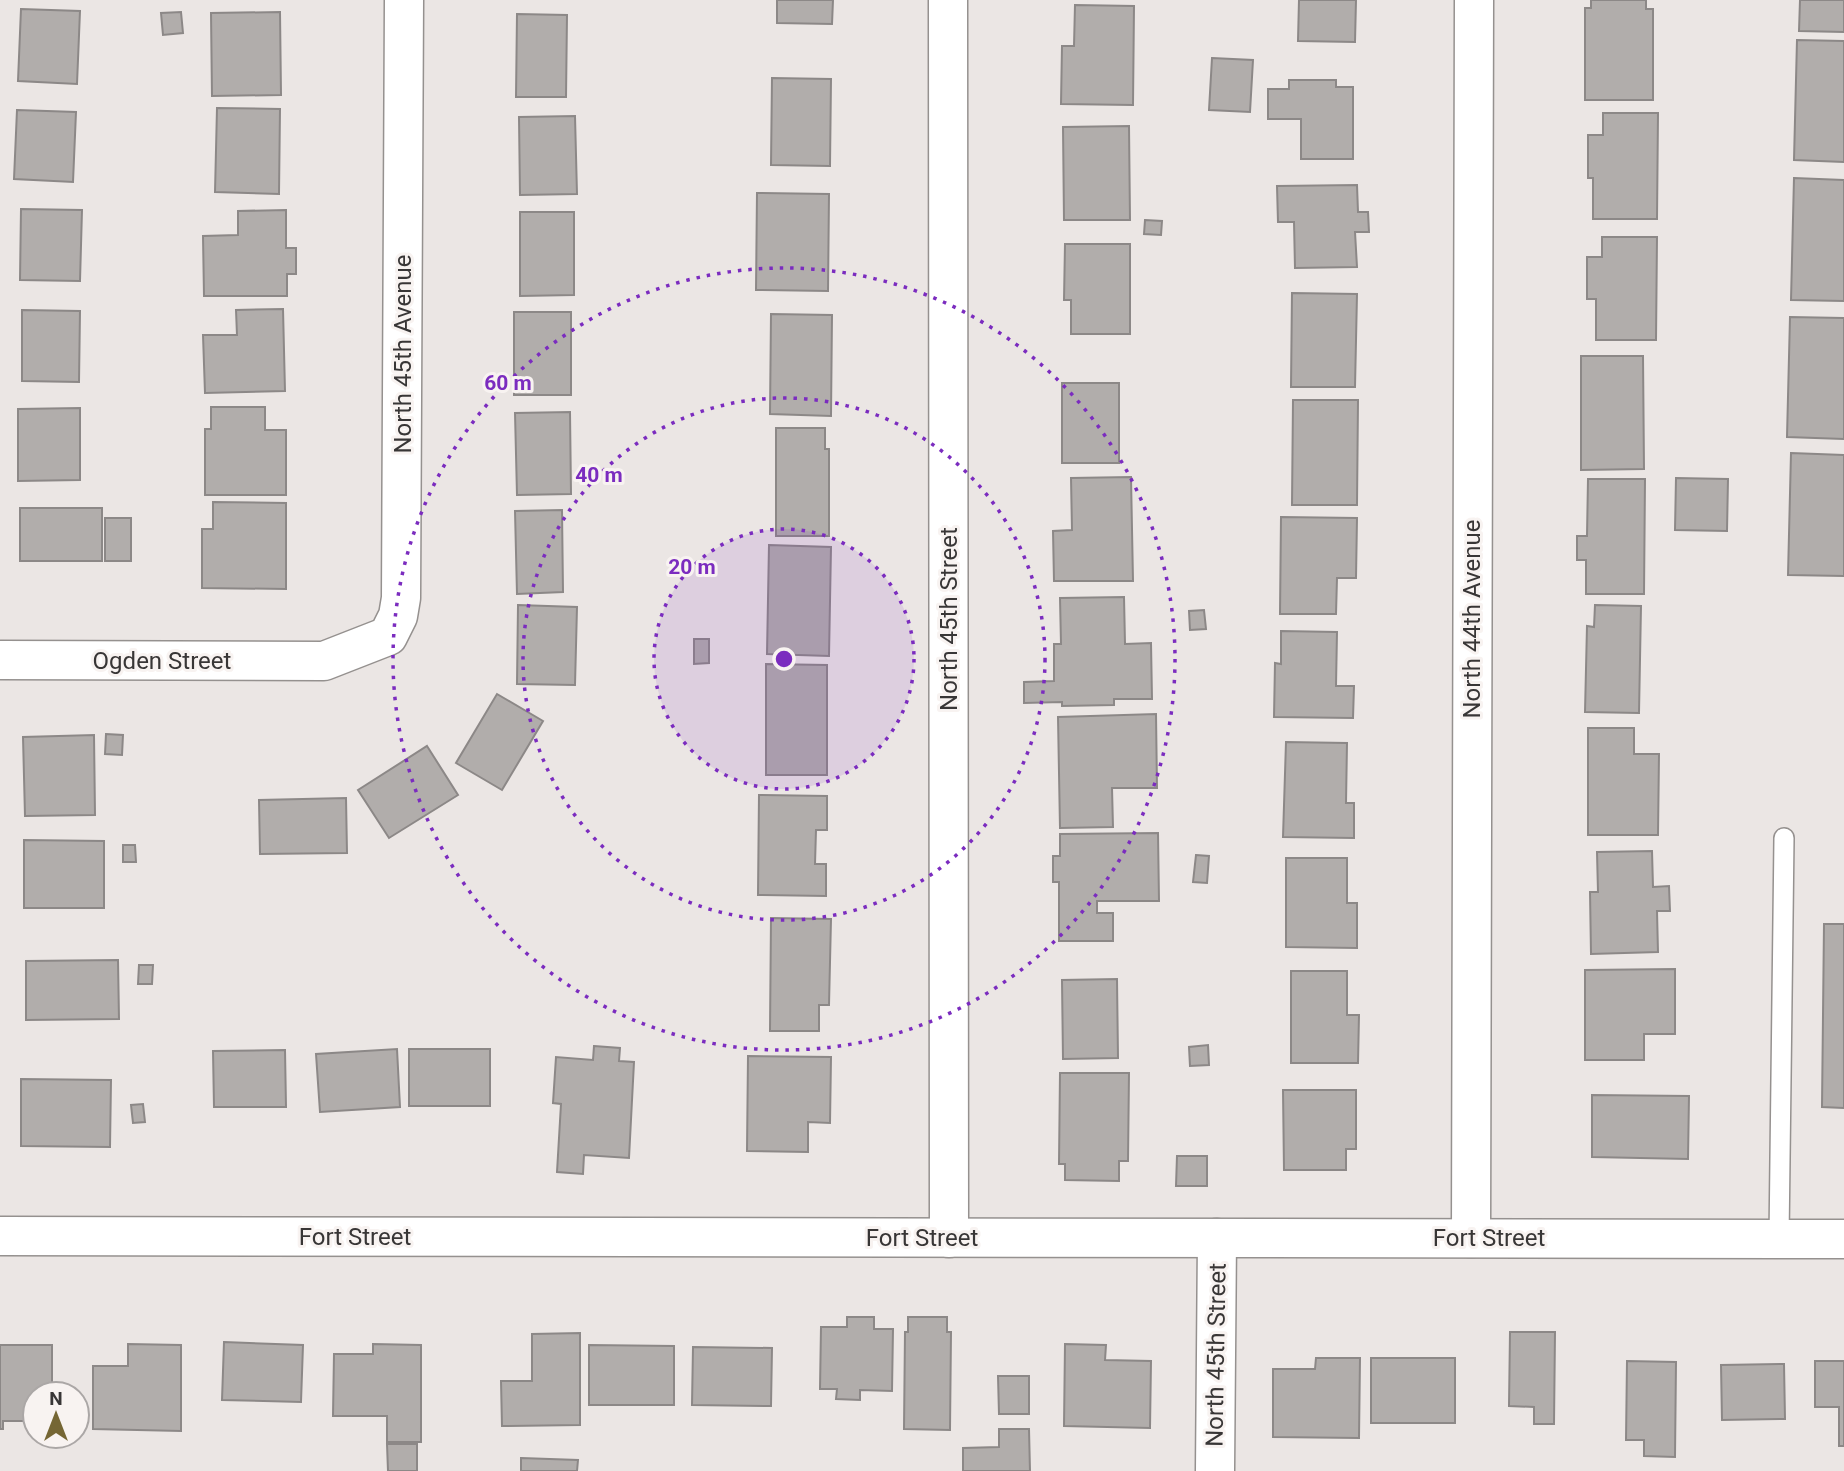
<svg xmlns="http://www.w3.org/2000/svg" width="1844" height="1471" font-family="Roboto,sans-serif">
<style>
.building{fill:#b1adab;stroke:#8c8887;stroke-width:2}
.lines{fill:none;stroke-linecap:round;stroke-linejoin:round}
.lane-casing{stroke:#95918f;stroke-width:22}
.street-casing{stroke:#95918f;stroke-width:41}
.lane{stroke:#fff;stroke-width:19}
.street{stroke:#fff;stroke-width:38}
.ring{fill:none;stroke:#7b2cbf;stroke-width:3.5;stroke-dasharray:3.5 7}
.labels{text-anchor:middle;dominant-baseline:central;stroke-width:6;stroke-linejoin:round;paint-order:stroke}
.street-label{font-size:24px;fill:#383636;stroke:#f8f3f1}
.centre{fill:#7b2cbf;stroke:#f8f3f1;stroke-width:3.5}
.ring-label{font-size:21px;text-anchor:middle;font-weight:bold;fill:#7b2cbf;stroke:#f8f3f1;stroke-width:6;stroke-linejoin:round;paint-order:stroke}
</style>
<rect width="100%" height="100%" fill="#ebe6e4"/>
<!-- building -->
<g class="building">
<path d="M777,0h56l-1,24 -55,-1z"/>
<path d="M1299,0h57l-1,42 -57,-1z"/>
<path d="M1591,0h55v9h7v91h-68v-92h6z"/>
<path d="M1800,0h44v32l-45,-1z"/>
<path d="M1075,5l59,1 -1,99 -72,-1 1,-58h12z"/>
<path d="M21,9l59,2 -3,73 -59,-3z"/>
<path d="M181,12l2,21 -20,2 -2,-22z"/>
<path d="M280,12l1,83 -69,1 -1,-83z"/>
<path d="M517,14l50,1 -1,82h-50z"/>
<path d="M1797,40l47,1v121l-50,-2z"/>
<path d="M1212,58l41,2 -3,52 -41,-2z"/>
<path d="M772,78l59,1 -1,87 -59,-1z"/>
<path d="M1289,80h47v7h17v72h-52v-40h-33v-30h21z"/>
<path d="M217,108l63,1 -1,85 -64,-2z"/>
<path d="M17,110l59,2 -3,70 -59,-3z"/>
<path d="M1603,113h55l-1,106h-64v-41h-5v-43h15z"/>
<path d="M575,116l2,78 -57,1 -1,-78z"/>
<path d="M1129,126l1,94h-66l-1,-93z"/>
<path d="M1794,178l50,2v121l-53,-1z"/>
<path d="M1357,185l1,27h10l1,20h-14l2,35 -62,1 -1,-46h-16l-1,-36z"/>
<path d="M757,193l72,1 -1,97 -72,-1z"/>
<path d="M21,209l61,1 -2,71 -60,-1z"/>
<path d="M286,210v38h10v26h-9v22h-83l-1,-60 35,-1v-24z"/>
<path d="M520,212h54v83l-54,1z"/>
<path d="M1145,220l17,1 -1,14 -17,-1z"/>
<path d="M1602,237h55l-1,103h-60v-41h-9v-42h15z"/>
<path d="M1065,244h65v90h-59v-34h-7z"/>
<path d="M1292,293l65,1 -2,93h-64z"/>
<path d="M283,309l2,82 -80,2 -2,-58h34l-1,-25z"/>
<path d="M22,310l58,1 -1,71 -57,-1z"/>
<rect x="514" y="312" width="57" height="83"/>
<path d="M771,314l61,1 -1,101 -61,-2z"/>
<path d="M1790,317l54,1v121l-57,-2z"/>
<path d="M1581,356h62l1,113 -63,1z"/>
<rect x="1062" y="383" width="57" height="80"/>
<path d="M1293,400h65l-1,105h-65z"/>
<path d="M211,407h54v23h21v65h-81v-66h6z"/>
<path d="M80,408v72l-62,1v-72z"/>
<path d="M570,412l1,82 -54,1 -2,-82z"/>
<path d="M776,428h49v21h4v87h-53z"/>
<path d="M1791,453l53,2v121l-56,-1z"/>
<path d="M1131,477l2,104h-79l-1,-50 19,-1 -1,-52z"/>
<path d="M1676,478l52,1 -1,52 -52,-1z"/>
<path d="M1588,479h57l-1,115h-58v-34h-9v-24h10z"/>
<path d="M213,502l73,1v86l-84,-1v-59h11z"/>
<rect x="20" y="508" width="82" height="53"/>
<path d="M562,510l1,82 -46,2 -2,-83z"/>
<path d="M1281,517l76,1 -1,60h-19l-1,36h-56z"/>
<rect x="105" y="518" width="26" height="43"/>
<path d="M769,545l62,2 -2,109 -62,-2z"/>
<path d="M1124,597l1,47 26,-1 1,56h-38v6l-52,1v-4l-38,1v-21l30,-1v-37h7l-1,-46z"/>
<path d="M518,605l59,2 -2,78 -58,-1z"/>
<path d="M1595,605l46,1 -2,107 -54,-1 2,-86 7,1z"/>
<path d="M1204,610l2,19 -16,1 -1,-19z"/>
<path d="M1281,631l56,1 -1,54h18l-1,32 -79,-1 1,-54 6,1z"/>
<path d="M694,639h15v24l-15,1z"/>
<path d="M766,664l61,1v110h-61z"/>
<path d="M497,694l46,27 -41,69 -46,-27z"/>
<path d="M1156,714l1,74h-45l1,39 -53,1 -2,-111z"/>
<path d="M1588,728h46v26h25l-1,81h-70z"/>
<path d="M106,734l17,1 -1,20 -17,-1z"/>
<path d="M94,735l1,80 -70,1 -2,-79z"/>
<path d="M1286,742l61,1 -1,60h8v35l-71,-1z"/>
<path d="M427,746l31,49 -69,43 -31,-48z"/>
<path d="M759,795l68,1v34h-11l-1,34h11v32l-68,-1z"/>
<path d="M346,798l1,55 -87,1 -1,-54z"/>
<path d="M1158,833l1,68h-62v12h16v28h-54v-59h-6v-26h7v-22z"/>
<path d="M24,840l80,1v67h-80z"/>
<path d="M123,845h12l1,17h-13z"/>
<path d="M1652,851l1,36 16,-1 1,25h-13l1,41 -67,2 -1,-62h8l-1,-40z"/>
<path d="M1196,855l13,1 -2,27 -14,-1z"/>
<path d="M1286,858h61v45h10v45l-71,-1z"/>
<path d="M771,918l60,1 -2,86h-10v26h-49z"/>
<path d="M1824,924h20v184l-22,-1z"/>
<path d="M118,960l1,59 -93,1v-59z"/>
<path d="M139,965h14l-1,19h-14z"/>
<path d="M1675,969v65h-31v26h-59v-90z"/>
<path d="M1291,971h56v44h12l-1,48h-67z"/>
<path d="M1117,979l1,79 -55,1 -1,-79z"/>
<path d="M1208,1045l1,20 -19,1 -1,-19z"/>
<path d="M594,1046l26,2 -1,13 15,1 -5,96 -45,-3 -1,19 -26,-2 4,-68 -8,-1 3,-46 37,3z"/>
<path d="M397,1049l3,58 -80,5 -4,-58z"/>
<rect x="409" y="1049" width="81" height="57"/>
<path d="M285,1050l1,57h-72l-1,-56z"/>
<path d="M748,1056l83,1 -1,66 -22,-1v30l-61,-1z"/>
<path d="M1060,1073h69l-1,88h-9v20l-54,-1v-16h-6z"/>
<path d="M21,1079l90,1 -1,67 -89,-1z"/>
<path d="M1283,1090h73v59h-10v21h-62z"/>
<path d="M1592,1095l97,1 -1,63 -96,-2z"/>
<path d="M143,1104l2,18 -12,1 -2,-18z"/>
<path d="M1177,1156h30v30h-31z"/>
<path d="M847,1317h27v12h19l-1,62 -32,-1v10l-24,-1 1,-10h-17l1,-62h26z"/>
<path d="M908,1317h39v15h4l-1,98 -46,-1 1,-97h3z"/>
<path d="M1510,1332h45l-1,92h-20v-17l-25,-1z"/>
<path d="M580,1333v92l-78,1 -1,-45h31v-47z"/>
<path d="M224,1342l79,3 -2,57 -79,-2z"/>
<path d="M128,1344l53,1v86l-88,-2v-63h35z"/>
<path d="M373,1344l48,1v97h-34v-26h-54l1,-62h39z"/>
<path d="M1065,1344l41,1 -1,15 46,1 -1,67 -86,-2z"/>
<path d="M0,1345h52v49h-17v27h-32v8h-3z"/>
<path d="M589,1345l85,1v59h-85z"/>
<path d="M693,1347l79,1 -1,58 -79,-1z"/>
<path d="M1316,1358h44l-1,80 -86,-1v-68h42z"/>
<rect x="1371" y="1358" width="84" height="65"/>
<path d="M1627,1361l49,1 -1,95 -31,-1v-16h-18z"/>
<path d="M1815,1361h29v85h-5v-39h-24z"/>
<path d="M1784,1364l1,55 -63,1 -1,-55z"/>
<path d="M998,1376h31v38h-30z"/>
<path d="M999,1429h30l1,42h-67v-23l36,-1z"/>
<path d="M387,1444h30v27h-29z"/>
<path d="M521,1458l57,2 -1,11h-56z"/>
</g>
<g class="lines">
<defs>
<path id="lane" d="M1779,1239l5,-401"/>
<g id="street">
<path d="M948,0l1,1238"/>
<path d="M0,660l324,1 64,-25 10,-20 3,-18 3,-598"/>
<path d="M0,1236l1844,3"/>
<path d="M1471,1238l3,-1238"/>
<path d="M1215,1471l2,-233"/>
</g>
</defs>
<!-- lane casing -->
<use href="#lane" class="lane-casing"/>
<!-- street casing -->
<use href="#street" class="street-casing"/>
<!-- lane -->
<use href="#lane" class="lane"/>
<!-- street -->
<use href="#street" class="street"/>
</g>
<!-- distance rings -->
<circle cx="784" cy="659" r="130" fill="#7b2cbf" fill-opacity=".12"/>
<g class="ring">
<circle cx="784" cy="659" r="130"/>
<circle cx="784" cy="659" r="261"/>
<circle cx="784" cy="659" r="391"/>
</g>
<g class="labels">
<!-- street labels -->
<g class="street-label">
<text transform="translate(403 354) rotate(-90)">North 45th Avenue</text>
<text transform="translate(949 619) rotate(-90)">North 45th Street</text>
<text transform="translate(1472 619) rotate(-90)">North 44th Avenue</text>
<text x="162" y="661">Ogden Street</text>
<text x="355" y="1237">Fort Street</text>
<text x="922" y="1238">Fort Street</text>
<text x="1489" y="1238">Fort Street</text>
<text transform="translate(1216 1355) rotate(-89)">North 45th Street</text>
</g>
</g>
<circle cx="784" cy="659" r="10" class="centre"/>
<g class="ring-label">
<text x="508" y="390">60 m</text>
<text x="599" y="482">40 m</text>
<text x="692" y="574">20 m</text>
</g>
<!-- north arrow -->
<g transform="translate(56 1415)"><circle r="33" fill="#f8f3f1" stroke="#aba7a6" stroke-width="2"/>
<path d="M0-5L12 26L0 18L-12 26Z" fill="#756634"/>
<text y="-10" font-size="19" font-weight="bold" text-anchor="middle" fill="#383636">N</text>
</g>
</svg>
